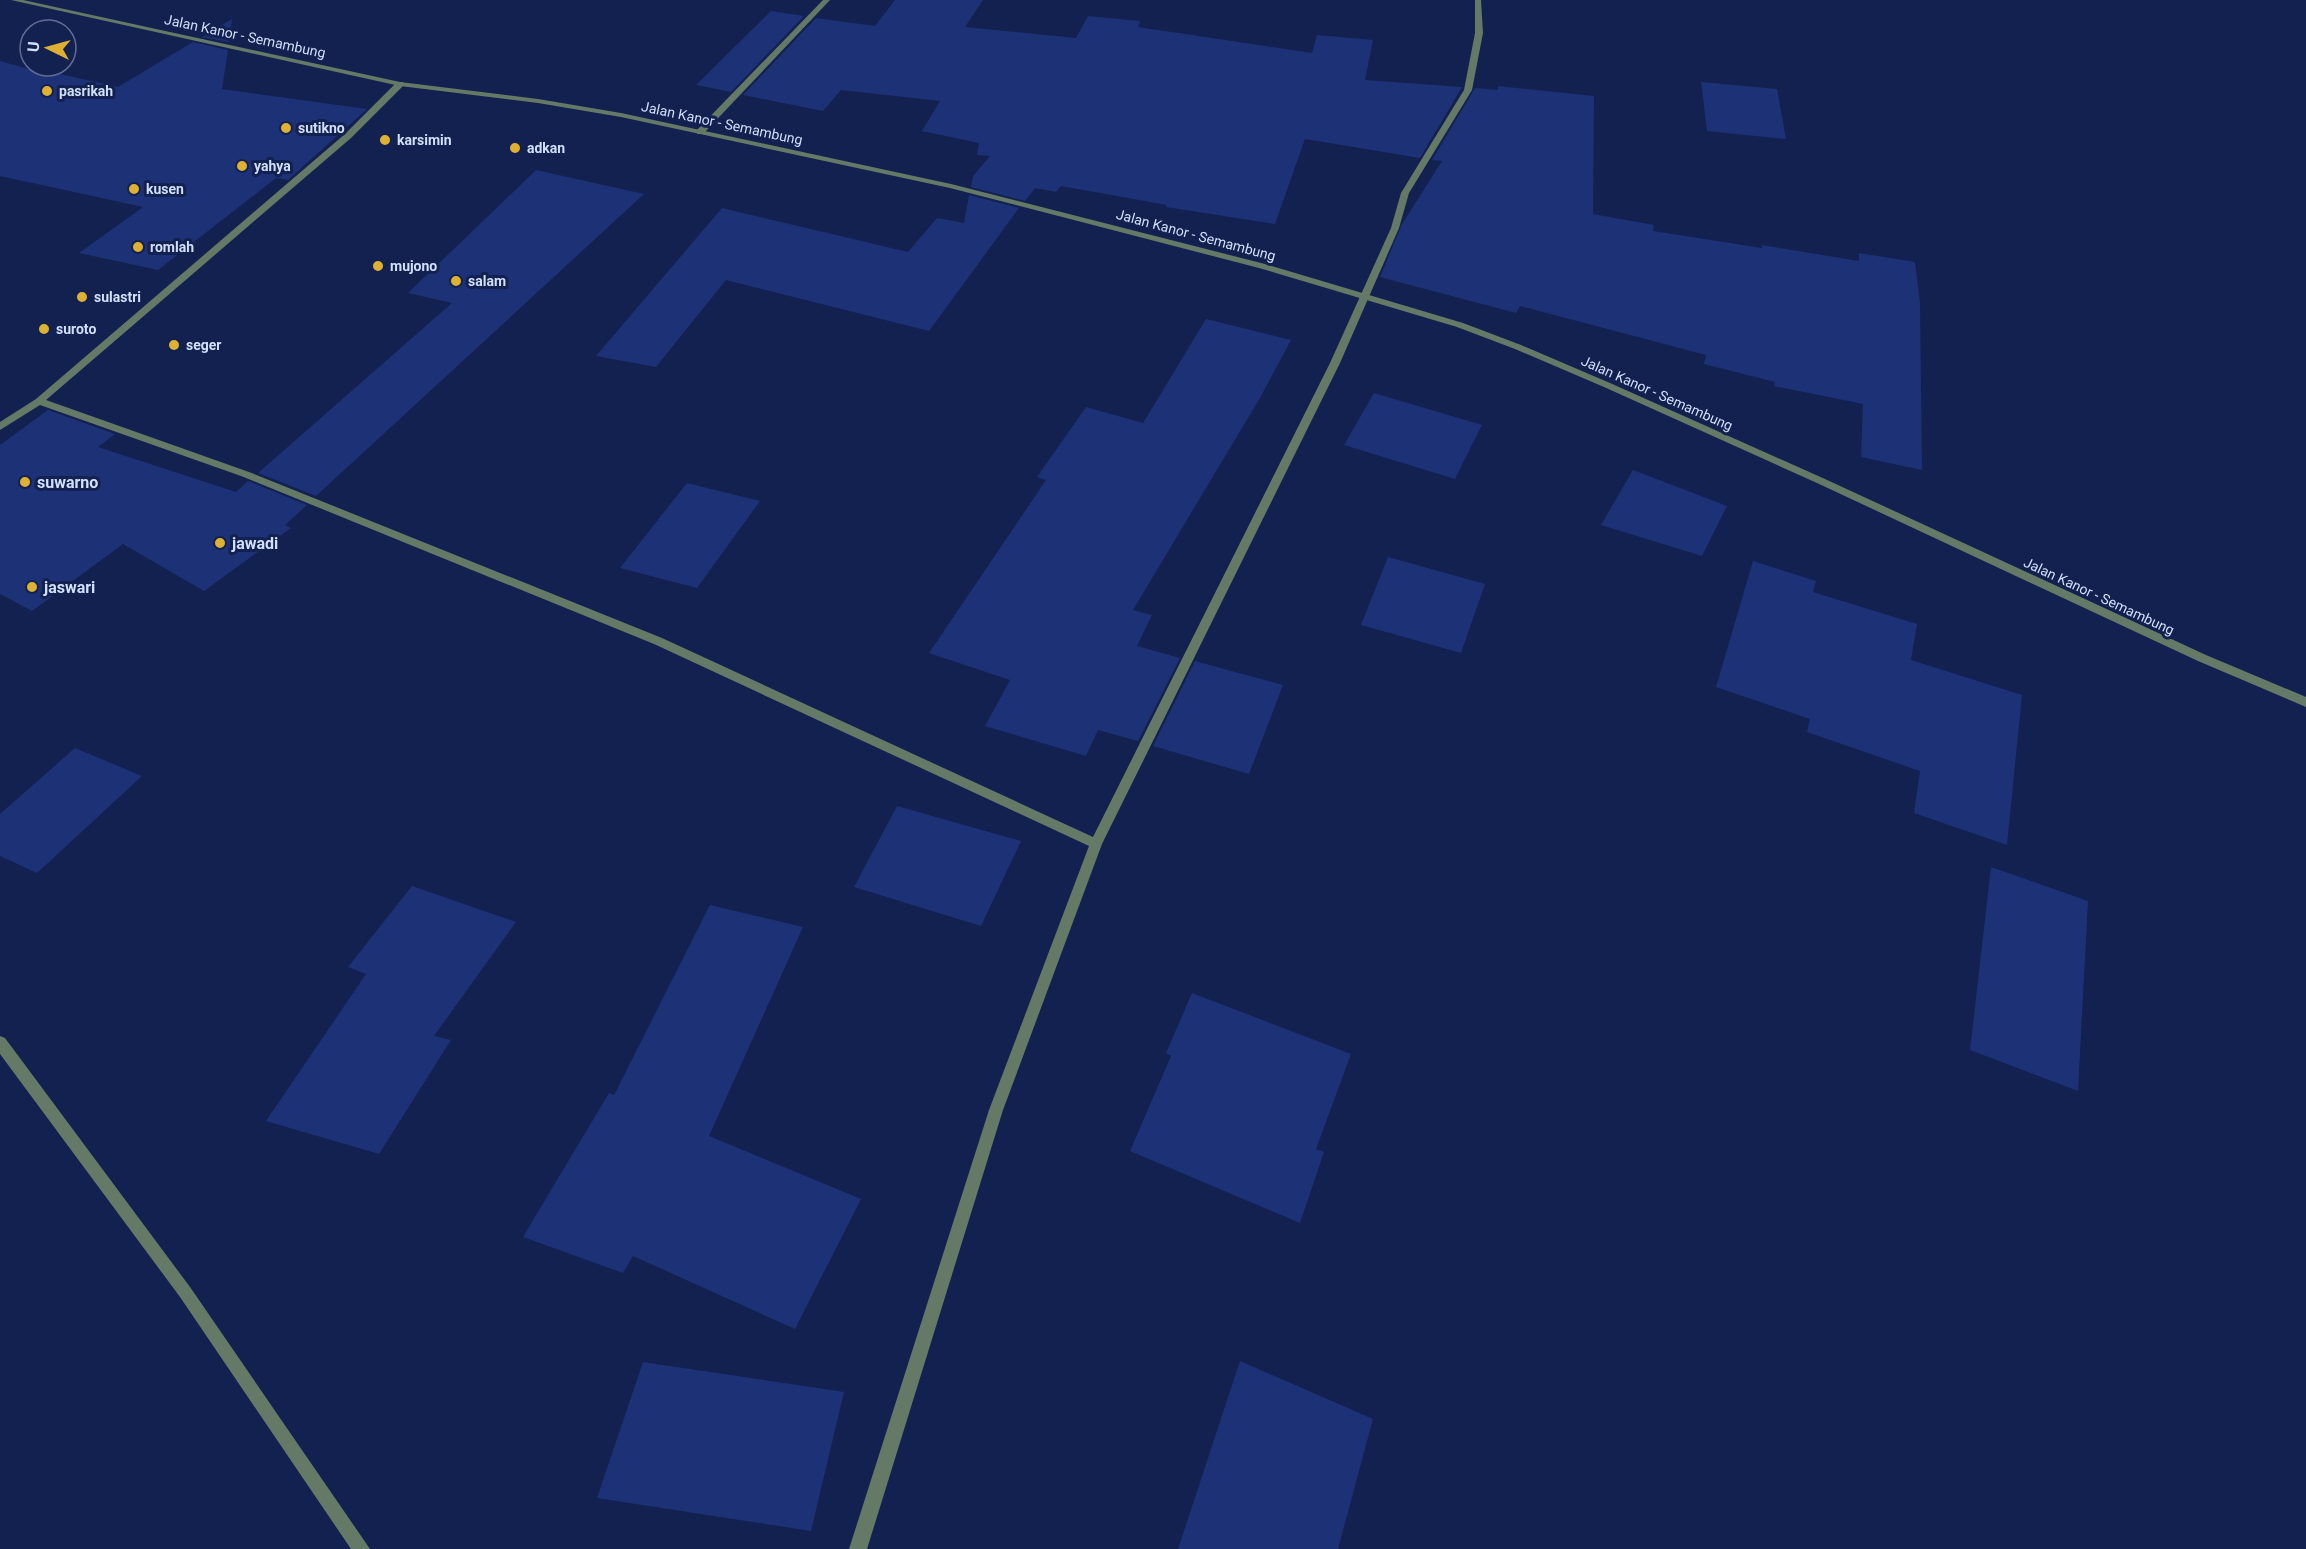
<svg xmlns="http://www.w3.org/2000/svg" width="2306" height="1549" font-family="Roboto,sans-serif">
<style>
.building{fill:#1d3176}
.lines{fill:none;stroke-linecap:round;stroke-linejoin:round}
.minor{fill:#647a66;fill-rule:evenodd}
.tertiary{fill:#647a66;fill-rule:evenodd}
.poi-dot{fill:#dfb133;stroke:#132150;stroke-width:2}
.labels{text-anchor:middle;dominant-baseline:central;stroke-width:6;stroke-linejoin:round;paint-order:stroke}
.far-street-label{font-size:14px;fill:#d2dffd;stroke:#132150}
.far-poi-label{font-size:14px;font-weight:bold;fill:#d2dffd;stroke:#132150;text-anchor:start}
.poi-label{font-size:16px;font-weight:bold;fill:#d2dffd;stroke:#132150;text-anchor:start}
</style>
<rect width="100%" height="100%" fill="#132150"/>
<!-- building -->
<g class="building">
<path d="M895,0h88l-18,27 111,11 12,-22 52,5 -2,6 174,26 5,-18 56,5 -8,40 97,7 -42,71 -115,-19 -30,85 -109,-17 1,-2 -106,-19 -5,6 -21,-4 -10,13 -54,-14 2,-11 17,-20 -13,-1 2,-12 -57,-12 18,-30 -99,-11 -18,21 -80,-16 73,-77 59,8z"/>
<path d="M771,11l33,5 -73,76 -35,-7z"/>
<path d="M232,19l-3,23 -27,-5z"/>
<path d="M193,42l35,8 -6,39 145,20 -79,71 -12,-2 -118,92 -79,-17 64,-46 -143,-31v-115l46,13 5,-2 67,15z"/>
<path d="M1701,82l76,7 9,50 -79,-8z"/>
<path d="M1498,86l96,10 -1,118 61,11 -1,6 109,17v-3l97,16v-8l56,9 5,41 2,167 -61,-13 2,-53 -89,-18 1,-4 -71,-18 2,-9 -186,-49 -4,7 -136,-36 22,-53 40,-63 -10,-1 43,-72 23,2z"/>
<path d="M536,170l108,24 -328,302 -58,-23 194,-170 -44,-10z"/>
<path d="M969,195l50,13 -90,123 -203,-51 -70,87 -60,-11 126,-148 186,44 29,-34 27,5z"/>
<path d="M1206,319l85,21 -31,58 -127,212 19,5 -15,31 43,12 -42,83 -40,-11 -12,26 -101,-30 25,-46 -81,-27 117,-173 -9,-3 49,-70 57,16z"/>
<path d="M1374,393l108,32 -27,54 -111,-34z"/>
<path d="M48,410l67,24 -17,13 138,45 12,-11 59,24 -22,20 6,3 -87,63 -81,-47 -91,67 -32,-17v-149z"/>
<path d="M1633,470l94,36 -25,50 -101,-31z"/>
<path d="M687,483l73,18 -63,87 -77,-20z"/>
<path d="M1388,557l97,27 -24,69 -100,-28z"/>
<path d="M1753,561l63,20 -3,11 104,32 -6,36 111,35 -15,150 -93,-32 6,-42 -113,-39 3,-13 -94,-32z"/>
<path d="M1195,661l88,24 -34,89 -96,-28z"/>
<path d="M75,748l67,28 -105,97 -37,-17v-42z"/>
<path d="M897,806l124,35 -40,85 -127,-39z"/>
<path d="M1991,867l97,34 -10,190 -108,-41z"/>
<path d="M412,886l104,36 -82,114 17,4 -72,114 -113,-33 100,-147 -18,-7z"/>
<path d="M710,905l93,22 -94,209 152,63 -66,130 -162,-73 -10,17 -100,-36 86,-144 5,2z"/>
<path d="M1192,993l159,61 -35,95 8,3 -24,71 -170,-72 41,-95 -5,-3z"/>
<path d="M1240,1361l133,58 -35,130h-160z"/>
<path d="M643,1362l201,30 -33,139 -214,-33z"/>
</g>
<g class="lines">
<!-- minor -->
<g class="minor">
<path d="M823,0h7l-127,134h-6v-4z"/>
<path d="M1475,0h6l2,33 -11,57 -63,103 -10,35 -59,135 -238,481 -99,266 -136,439h-18l140,-439 100,-264 -435,-202 -413,-168 -201,-71 -40,25v-8l36,-23 309,-265 52,-52h6v4l-52,52 -305,262 203,72 413,166 431,199 237,-474 61,-135 10,-35 63,-103 11,-57z"/>
<path d="M0,1036l5,2 185,249 180,262h-19l-171,-252 -180,-243z"/>
</g>
<!-- tertiary -->
<path class="tertiary" d="M11,0h12l377,82 138,17 83,14 330,71 314,80 198,59 58,22 89,38 215,96 381,176 100,42v10l-108,-46 -381,-178 -213,-96 -89,-38 -58,-22 -198,-59 -309,-80 -329,-71 -83,-14 -138,-17z"/>
</g>
<!-- markers -->
<g class="poi-dot">
<circle cx="47" cy="91" r="6"/>
<circle cx="286" cy="128" r="6"/>
<circle cx="385" cy="140" r="6"/>
<circle cx="515" cy="148" r="6"/>
<circle cx="242" cy="166" r="6"/>
<circle cx="134" cy="189" r="6"/>
<circle cx="138" cy="247" r="6"/>
<circle cx="378" cy="266" r="6"/>
<circle cx="456" cy="281" r="6"/>
<circle cx="82" cy="297" r="6"/>
<circle cx="44" cy="329" r="6"/>
<circle cx="174" cy="345" r="6"/>
<circle cx="25" cy="482" r="6"/>
<circle cx="220" cy="543" r="6"/>
<circle cx="32" cy="587" r="6"/>
</g>
<g class="labels">
<!-- far-street labels -->
<g class="far-street-label">
<text transform="translate(245 36) rotate(12)">Jalan Kanor - Semambung</text>
<text transform="translate(722 123) rotate(12)">Jalan Kanor - Semambung</text>
<text transform="translate(1196 235) rotate(15)">Jalan Kanor - Semambung</text>
<text transform="translate(1657 393) rotate(24)">Jalan Kanor - Semambung</text>
<text transform="translate(2099 596) rotate(25)">Jalan Kanor - Semambung</text>
</g>
<!-- far-poi labels -->
<g class="far-poi-label">
<text x="59" y="91">pasrikah</text>
<text x="298" y="128">sutikno</text>
<text x="397" y="140">karsimin</text>
<text x="527" y="148">adkan</text>
<text x="254" y="166">yahya</text>
<text x="146" y="189">kusen</text>
<text x="150" y="247">romlah</text>
<text x="390" y="266">mujono</text>
<text x="468" y="281">salam</text>
<text x="94" y="297">sulastri</text>
<text x="56" y="329">suroto</text>
<text x="186" y="345">seger</text>
</g>
<!-- poi labels -->
<g class="poi-label">
<text x="37" y="482">suwarno</text>
<text x="232" y="543">jawadi</text>
<text x="44" y="587">jaswari</text>
</g>
</g>
<!-- north arrow -->
<g transform="translate(48 48) rotate(275)"><circle r="28" fill="#132150" stroke="#5f6d95" stroke-width="1.5"/>
<path d="M0-4.5L10 22L0 15L-10 22Z" fill="#dfb133"/>
<text y="-9" font-size="16" font-weight="bold" text-anchor="middle" fill="#d2dffd">U</text>
</g>
</svg>
